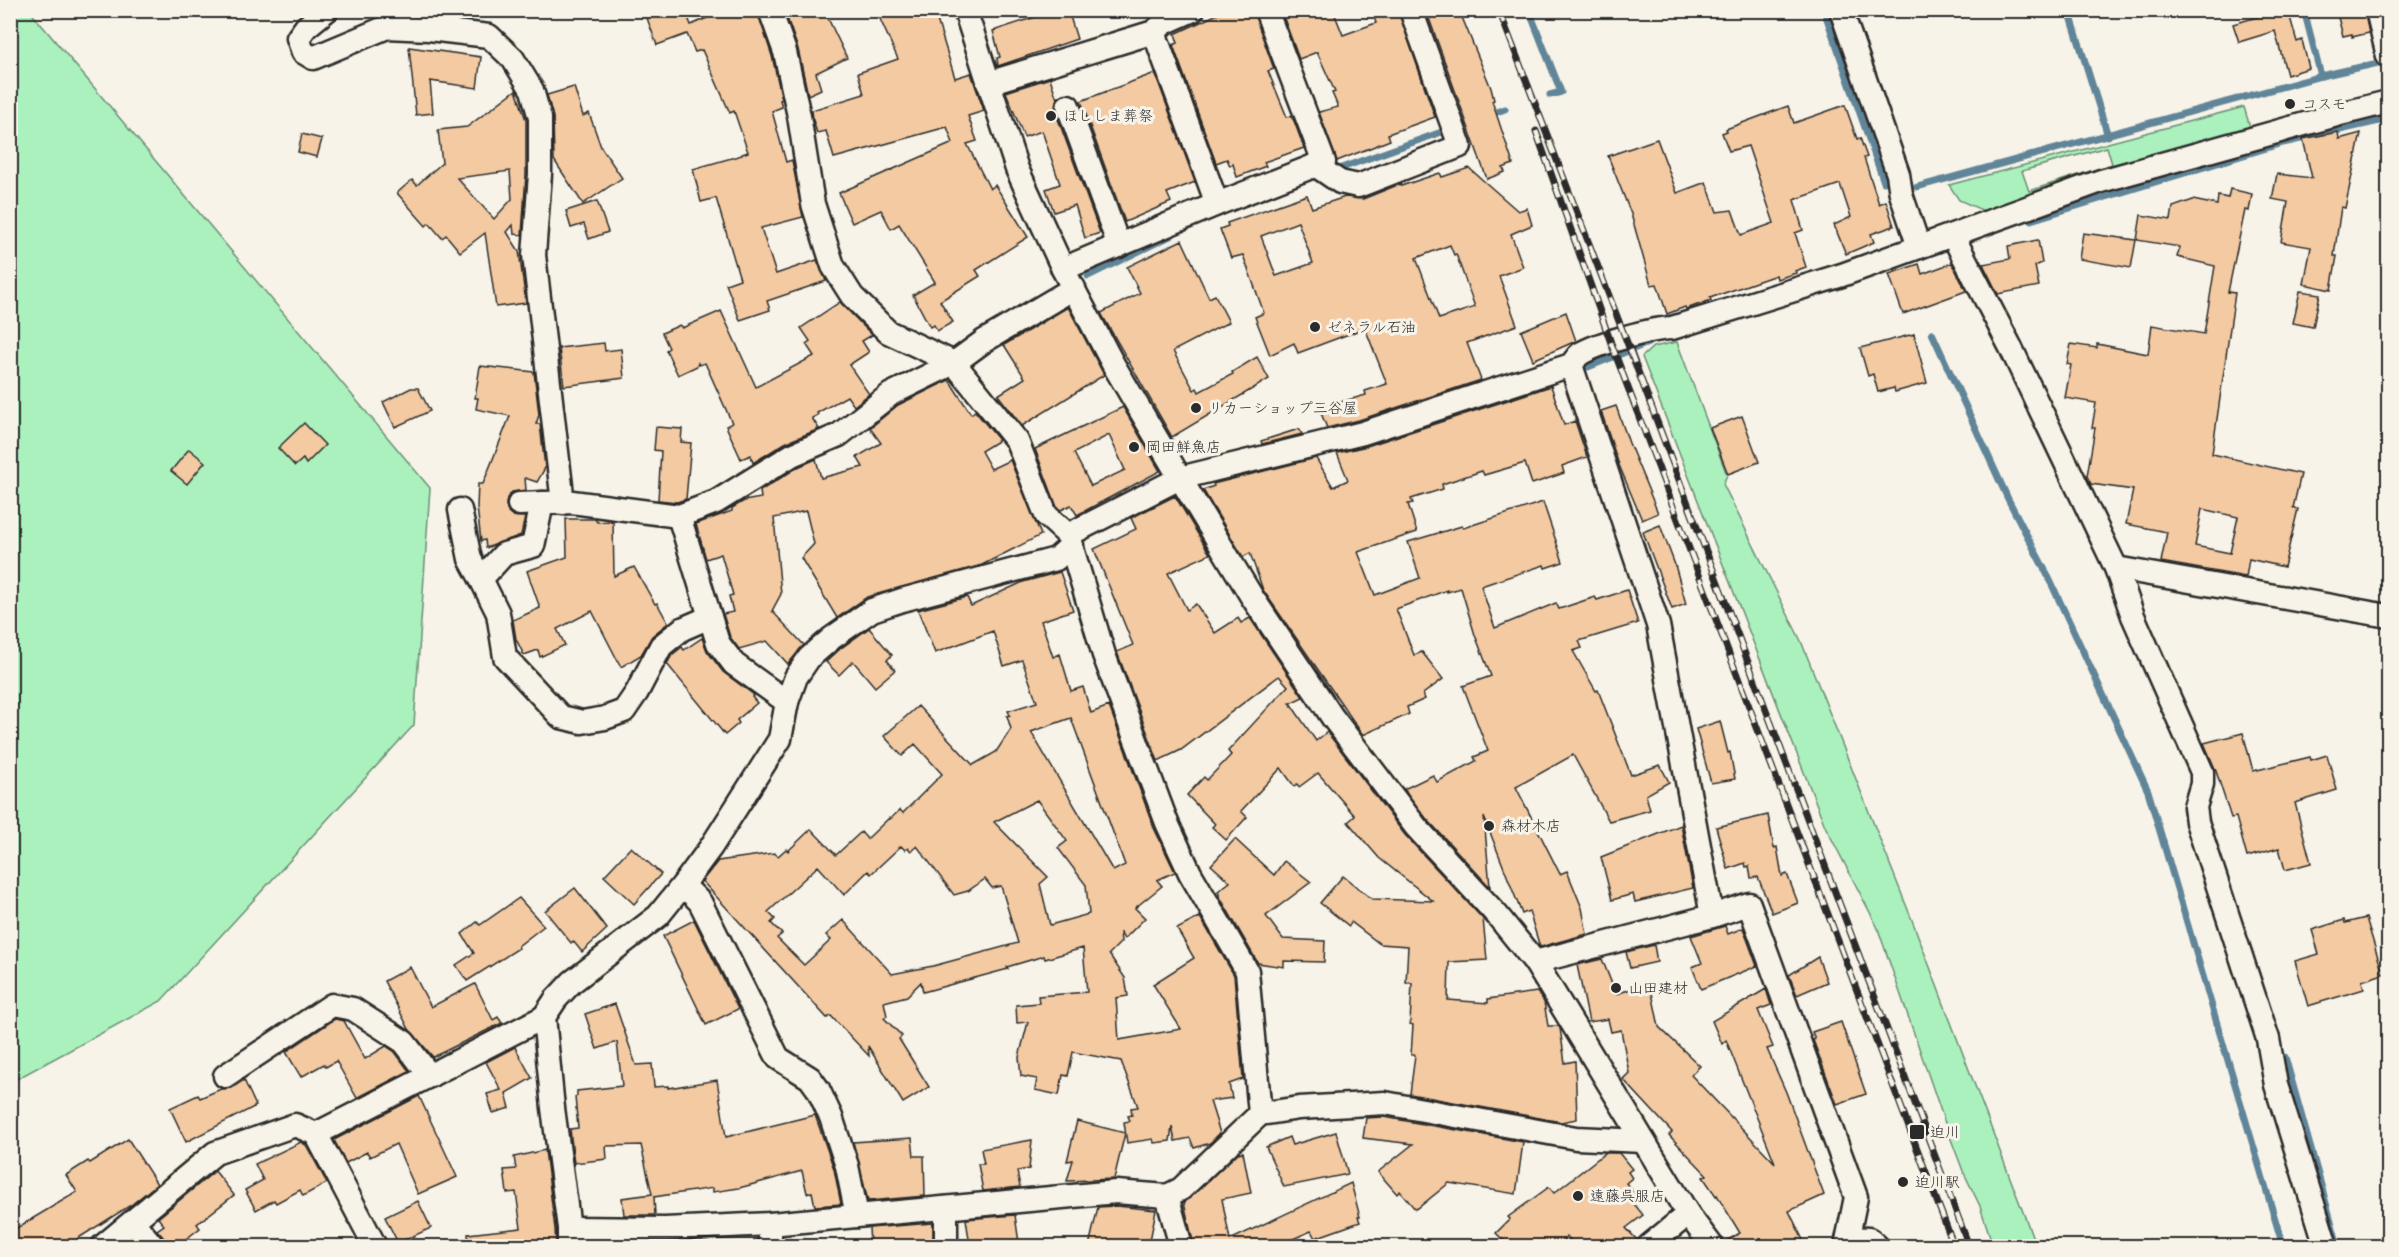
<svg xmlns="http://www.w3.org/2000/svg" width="2399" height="1257" font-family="Pangolin,'Klee One',sans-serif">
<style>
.green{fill:#abf1bd;stroke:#6b8e74;stroke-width:1.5;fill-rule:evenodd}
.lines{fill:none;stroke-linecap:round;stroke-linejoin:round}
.stream{stroke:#608599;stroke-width:7}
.building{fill:#f3caa2;stroke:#2b2b2b;stroke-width:1.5;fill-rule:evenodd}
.minor-casing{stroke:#2b2b2b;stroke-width:27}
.minor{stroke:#f7f3e8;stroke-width:22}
.rail-casing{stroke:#2b2b2b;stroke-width:7}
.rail{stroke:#f7f3e8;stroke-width:4.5;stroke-dasharray:14;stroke-linecap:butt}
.poi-dot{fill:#2b2b2b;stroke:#f7f3e8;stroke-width:2}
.labels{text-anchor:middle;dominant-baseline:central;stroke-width:6;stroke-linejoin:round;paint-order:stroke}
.poi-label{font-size:15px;fill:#2b2b2b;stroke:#f7f3e8;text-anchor:start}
</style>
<rect width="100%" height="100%" fill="#f7f3e8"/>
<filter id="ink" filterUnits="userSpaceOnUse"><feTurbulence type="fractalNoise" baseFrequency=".0167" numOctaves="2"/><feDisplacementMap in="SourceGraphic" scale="12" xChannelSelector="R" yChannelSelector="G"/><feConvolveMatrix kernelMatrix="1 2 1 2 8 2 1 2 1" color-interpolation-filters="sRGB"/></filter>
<g filter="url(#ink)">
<!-- green -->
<g class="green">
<path d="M29,10l401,478 -16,237 -253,276 -150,81 -1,-1071z"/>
<path d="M2244,107l6,20 -166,51 -98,34 -27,-12 -10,-15zM2107,147l5,17 -83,27 -7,-20z"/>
<path d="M1677,342l50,133 -4,9 78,157 111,279 124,326h-43l-13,-40 -17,-35 -17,-45 -69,-200 -52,-100 -183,-469 11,-10z"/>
</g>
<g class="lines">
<!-- stream -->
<g class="stream">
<path d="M1529,10l32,82 -11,3"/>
<path d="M1824,10l60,172"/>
<path d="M2069,10l39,126"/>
<path d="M2304,10l17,66"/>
<path d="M1488,115l17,-6"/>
<path d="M1333,171l142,-51"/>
<path d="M1917,187l404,-111 66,-15"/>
<path d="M2031,220l252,-77 105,-24"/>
<path d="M1088,276l84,-41"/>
<path d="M1932,333l76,166 39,75 101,217 135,455"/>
<path d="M1588,367l60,-24"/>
<path d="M2285,1057l53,189"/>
</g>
</g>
<!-- building -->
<g class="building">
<path d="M644,10h41l6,15 35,-15h31l15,46 10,43 -2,1 2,7 -10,4 14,51 6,-2 11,57 -42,11 15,46 41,-14 9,21 -59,20 3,9 -30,10 -14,-36 14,-5 -24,-81 -15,4 -8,-33 49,-14v-1l6,-2 -14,-41 -4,2 -28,-63 -7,2 -8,-18 -30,11z"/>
<path d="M796,10h28l23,48 -31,15 5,16 -13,6 -10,-46 -12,-34z"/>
<path d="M876,10h58l21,68 16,-5 13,38 -16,5 9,25 -10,3 23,45 5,-4 33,52 -52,33 4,6 -40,25 13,21 -16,9 -3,-6 -4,2 -17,-32 22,-13 -36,-58 -8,5 -10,-19 -29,13 -13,-30 114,-50 -6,-16 -113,31 -8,-27 -9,2 -4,-13 -1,-10 52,-16 -6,-21 40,-14z"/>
<path d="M1057,10h11l9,29 -79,27 -1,-8 3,-1 -7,-26z"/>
<path d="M1226,10h27l21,59 -6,2 19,46 4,-1 3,5 10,27 -40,14 2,4 -29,11 -4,-13 -3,2 -3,-7 -11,4 -43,-118 5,-2 -3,-9z"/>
<path d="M1289,10h44l10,25 33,-12 -4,-13h26l37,107 -47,17 2,6 -53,21 -18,-49 19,-5 -6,-14 3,-1 -18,-40 -18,7 -17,-46z"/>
<path d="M1426,10h33l32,78 3,12 -2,1 21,63 -10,4 2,4 -18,7z"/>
<path d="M2259,10h29l9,32 5,-2 7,28 -22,7 -12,-44 -36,11 -6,-18 28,-8z"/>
<path d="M2336,10h28l5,23 -17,4v-3l-9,2z"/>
<path d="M409,47l72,10 -4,31 -47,-7 3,32 -17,2z"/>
<path d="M1155,73l40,109 -28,11 4,9 -46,20 -44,-121z"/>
<path d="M1050,78l7,21 -2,12 45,122 -15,5 -10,-33 -21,7 -8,-23 14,-5 -18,-53 -18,6 -18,-45z"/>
<path d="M574,87l9,29 6,-3 12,34 21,31 -39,26 -29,-44 -1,-42 -6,-23z"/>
<path d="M516,90l10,30v54l-4,61 -8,-1 -1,-9 -6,7 12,19 7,52 -30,4 -11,-74 -25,19 -14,-17 -4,3 -13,-15 -3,3 -29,-33 15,-13 5,5 25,-22 -4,-33 29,-3zM510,171l2,28 -18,20 -37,-41z"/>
<path d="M1845,105l12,34 3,-1 7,19 -3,1 15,46 7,-3 8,25 -23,8 3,8 -28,12 -12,-29 17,-8 -11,-33 -46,16 9,30 -8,3 11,34 -11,4 1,2 -19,6 -1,-4 -66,23 1,2 -25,9 -1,-2 -18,7 -10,-30 -6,1 -20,-71 -23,-58 49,-17 20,54 29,-11 11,30 15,-2 9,25 33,-12 -26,-77 -19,5 -7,-18 5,-2 -1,-2 62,-23 6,17z"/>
<path d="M2338,132l1,7 22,-6 -16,75 -4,-1 -7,49h3l-6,34 -27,-6 7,-37 -30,-5 7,-40 -16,-3 5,-25 35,4 -9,-39z"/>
<path d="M302,134l20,5 -5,18 -19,-5z"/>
<path d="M1469,168l49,43 9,-3 5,17 -21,9 12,33 -24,9 18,49 -50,18 14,37 -122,40 -32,8 -8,-20 47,-13 -1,-4 22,-7 -22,-56 -67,25 -4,-10 -24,12 -15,-38 9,-4 -21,-58 -12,3 -11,-29 8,-3 -1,-3 80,-28 5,13 33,-11 18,2 37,-15 1,2 39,-13 2,4zM1298,222l15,41 -37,13 -15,-40zM1450,245l4,10 2,-1 19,53 -36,12 -23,-61z"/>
<path d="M2230,189l22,5 -3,17 -4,-1 -17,82 7,1 -23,161 89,20 -8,34 5,1 -14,58 -35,-8 -3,18 -85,-15 6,-30 -41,-8 7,-34 -42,-6 -4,-8 8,-48h-3l4,-25 -31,-5 6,-33 -4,-1 4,-20 26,4v-4l51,10 4,-29 52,9 11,-68 -38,-9 3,-10 -43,-7 4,-25 30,5 2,-13 20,-7 24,5 1,-9 10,2zM2202,509l36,8 -8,36 -35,-7z"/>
<path d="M597,201l11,31 -19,7 -5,-15 -13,4 -5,-17z"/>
<path d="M2083,233l53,7 -5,28 -52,-9z"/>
<path d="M1182,240l27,58 6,-3 14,27 -56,29 21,39 3,-2 2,4 34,-18 -1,-2 25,-15 12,22 -97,58 -71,-124 39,-20 -13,-26z"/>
<path d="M2038,240l4,23 -7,3 4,20 -41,8 -15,-30 27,-5 -2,-13z"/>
<path d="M1952,263l14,28 -63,23 -14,-40 30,-10 3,10z"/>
<path d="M2300,291l20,3 -7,33 -20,-4z"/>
<path d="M840,302l32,33 -10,6 7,11 -20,13 20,29 -15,12 -7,-10 -30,17 1,2 -6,3 7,11 -34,14 -32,20 -2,-8 -10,4 -15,-33 6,-3 -27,-60 -6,2 -1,-2 -1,3 -19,9 -12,-25 3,-2 -7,-15 18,-8 2,3 39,-17 35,76 58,-31 -8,-12 4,-3 -9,-13z"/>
<path d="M1068,307l36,68 -82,51 -24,-31 27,-17 -21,-33z"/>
<path d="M1566,312l10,29 -43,19 -12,-29z"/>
<path d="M1914,334l13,49 -32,9 -1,-4 -16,4 -5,-18 -5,2 -8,-28z"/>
<path d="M604,343l1,8 16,-2 3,29 -60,8 -5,-38z"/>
<path d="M480,366l54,6 5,43 -3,9h4l5,44 -8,14 -12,-4 1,12 -14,2 -5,6 -1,7 2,7 5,4 12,1 -4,18 -35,13 -1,-8 -4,1 -4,-34 1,-23h5l27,-68 -34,-7 2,-11h-3z"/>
<path d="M949,380l22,34 4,-3 24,29 -18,11 10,18 19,-9 31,75 -59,30 -115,32 -30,21 -36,-60 13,-14 -8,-33 -32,7 7,76 -9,17 32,34 -16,19 -21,-23 -28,8 -9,-12 -7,-23 10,-2 -4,-16 4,-1 -12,-41 -15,5 -10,-35 36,-13v-3l12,-7 17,-3 -1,-7 38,-24 18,-8 5,19 42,-11 -6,-10 24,-14 -11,-15 28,-23z"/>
<path d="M1551,386l13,39 11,-4 12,36 -25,9 2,7 -32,11 -7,-21 -41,12 -2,-4 -40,13 1,5 -32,10 2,4 -5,1 9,28 -59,20 17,43 45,-17 -12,-36 54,-16 1,2 80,-26 20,60 -18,6 -1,-3 -63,21 14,42 61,-25 3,6 36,-12 2,3 30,-10 11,33 -59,18 3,7 -9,3 23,40 2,-1 33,85 29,-10 9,17 -23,13 4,15 -41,11 -36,-66 -57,32 44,87 7,-3 15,37 5,26 -47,13 -11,-36 -7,3 -38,-97 6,70 -64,-69 -22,-29 29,-14 4,7 39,-21 -2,-4 14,-6 -25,-65 28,-10 -16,-41 -14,-47 -14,4v-2l-51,19 18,46 8,-3 21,27 -20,15 2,5 -18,8 2,7 -46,21 -100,-145 -13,-37 -7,4 -40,-67 11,-4 -1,-2 103,-26 17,29 15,-7 -11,-27 30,-7z"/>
<path d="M411,388h7l12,23 -35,16 -12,-25z"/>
<path d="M1616,406l13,37 29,70 -16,7 -23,-55 -18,-54z"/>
<path d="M1123,407l37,64 -83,44 -6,-10 -10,5 -4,-3 -22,-58zM1109,435l16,35 -34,16 -17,-33z"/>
<path d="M1742,416l17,46 -31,12 -18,-46z"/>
<path d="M304,423l21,22 -19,19 -3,-5 -8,7 -17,-18z"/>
<path d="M656,427l26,2 -1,13 10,1 -5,56 -9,3 -19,-2 3,-49 -7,-1z"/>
<path d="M1299,429l3,5 -40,10 -1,-3z"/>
<path d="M189,449l16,13 -18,22 -16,-13z"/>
<path d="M1175,496l35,58 -42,19 19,37 9,-6 19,29 23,-15 3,5 9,-5 53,79 -13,6 26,38 11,-9 78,103 78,84 4,41 -38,2 -1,38 40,3v-4l49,-7 7,10 4,24h10l2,2 5,35 10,-2 2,58 -16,3 -151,-28 5,-39h-4l2,-30 -3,-1 2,-41h-6l2,-37 -28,-2 -29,-22 -2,4 -29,-23 23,-27 29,23 61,2 -54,-43 -31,-36 7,-6 -37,-43 -19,14 -2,-3 -3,2 -13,-18 -40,43 6,6 -21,23 -14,-13 3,-3 -28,-29 17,-18 3,3 24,-25 -3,-4 60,-65 -9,-10 -98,74 -23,11 -41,-109 16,-7 -39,-96 42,-20 -5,-11z"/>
<path d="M566,519h29l2,3 16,-1 1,55 20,-9 21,37 2,-1 11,20 -16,13 -11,19 -20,12 -29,-56 -35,18 8,16 -25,12 -2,-7 -14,5 -8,-16 -3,-19 27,-12 -13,-37 40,-14z"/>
<path d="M1660,525l15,40 11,39 -14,5 -29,-77z"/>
<path d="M1060,572l13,38 -32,11 12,36 7,-3 11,37 12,-4 8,26 18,-7 45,122 21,44 -18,8 5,6 -27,22 10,10 -21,21 -4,-7 1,10 -12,12 16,24 3,18 -12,2 3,42 62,-11 -28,-45 41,-26 -17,-29 23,-12 34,58 9,104 -14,5 3,14 -22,3 10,32 -10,10 -16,5 -4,-10 -15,3 -3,-14 -2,14 -16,2 -1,-4 -26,4 -3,-21 6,-1 -2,-5 4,-1 -1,-7 7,-1 -17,-46 -48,-9 -5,24 -5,-1 -4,20 -24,-5 2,-11 -16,-3 -2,-19 9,-35 -11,1 -1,-18 23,-2 -1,-7 49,-4 -4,-44 -38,11 -1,-3 -37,11 1,2 -85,23 -2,-10 -14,14 -23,6 3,14 -3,2 18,18 -3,3 30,48 -26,16 -35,-57 1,10 -38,-40 -4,2 -125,-137 16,-20 56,-8 4,3 8,-7 2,2 23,-22 25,26 25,-23 6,7 22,-21 1,1 10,-9 3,3 39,-39 -27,-30 -13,12 -18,-20 34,-30 55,59 23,-13 15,-23 -4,-13 3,-1 -2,-4 29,-9 -15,-42 -18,6 -11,-35 -58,22 -17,-43 49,-13 4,9 52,-24zM1071,718l54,147 -12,6 -82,-139zM1037,800l30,41 -9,7 28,37 3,29 -39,11 -10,-41 8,-7 -54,-55zM901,846l4,4 3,-2 3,3 6,-5 37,49 14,-4 17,-12 7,9 9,-2 17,57 -85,23 -41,8 -49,-54 -17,15 5,5 -27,25 -27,-27 5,-4 -11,-11 4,-4 -7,-7 50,-46 26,29 24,-24 3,3z"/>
<path d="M869,628l23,27 -5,5 8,10 -20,17 -22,-26 -14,14 -13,-13 14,-13z"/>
<path d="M702,638l5,13 16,21 31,23 -2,2 5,6 -20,17 2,3 -14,12 -58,-71 5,-9 10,-8 2,3z"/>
<path d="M1720,721l8,32 2,-1 5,27 -24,4 -15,-54z"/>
<path d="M2243,733l10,38 57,-14 1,3 16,-5 10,35 -42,13 16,60 -26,7 -6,-22 -32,9 -11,-40 -5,1 -15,-47 -12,-28z"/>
<path d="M1768,815l6,33 3,-1 5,29 5,-2 11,29 -26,10 -14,-36 -7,1 -2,-12 -3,1 -1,-4 -17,6 -12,-42z"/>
<path d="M1681,825l12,63 -58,14 -2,-8 -21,6 -11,-43z"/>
<path d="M1235,839l39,36 10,-14 27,21 -45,34 17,23 42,2 -1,21 -40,-1v6l-26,-4 -38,-66 -2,-6 12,-9 -19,-17z"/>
<path d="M631,847l30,27 -27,30 -30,-28z"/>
<path d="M575,888l32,41 -25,23 -9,-11 -2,2 -26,-32z"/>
<path d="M519,898l25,28 -26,20 1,2 -52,33 -11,-16 18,-12 -12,-19 15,-12 3,3z"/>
<path d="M2366,918l17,56 -21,7 2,8 -56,17 -13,-45 24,-7 -7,-24 32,-10 1,3z"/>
<path d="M694,920l44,89 -32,16 -43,-89z"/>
<path d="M1725,926l3,8 15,-6 14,38 -56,23 -9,-22 10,-4 -11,-27z"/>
<path d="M1654,945l3,17 -27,6 -4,-16z"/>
<path d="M1818,957l9,25 -30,13 -8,-20z"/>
<path d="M1602,959l14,35 34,-11 9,44 41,39 -9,9 84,88 -49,-123 -4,4 -10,-23 54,-32 5,16 -13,5 15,37 -6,2 19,43 38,103 -35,16 15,31 -10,4h-69l-1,-4 16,-9 -23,-38 -1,1 -13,-19 4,-2 -38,-40 3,-3 -49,-53 6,-6 -8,-43 -10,2 -3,-13 -19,3 -12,-57z"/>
<path d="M410,967l21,40 44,-23 18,36 5,-3 4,6 -69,34 -24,-28 -25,-48z"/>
<path d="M615,1004l21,61 16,-1 2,23 14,-1v2l49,-8 9,57 89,-22 19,54 7,35 -26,2 -3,-14 -5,1 -5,-22 -63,17 -26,4v-4l-59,9 1,18h-31l-2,-17 30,-4 -11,-49 -35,1 1,13 -33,4 -4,-34 8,-1 -3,-31 2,-1v-5l45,-5 -5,-44 -20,7 -12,-35z"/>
<path d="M335,1019l9,2 21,38 21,-13 9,6 14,19 -52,27 -21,-37 -10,6 -2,-3 -23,13 -15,-25z"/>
<path d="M1841,1022l25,72 -29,10 -24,-64 2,-1 -3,-7z"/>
<path d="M515,1047l17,31 -26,15 4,15 -17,5 -6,-19 14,-4 -15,-28z"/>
<path d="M244,1080l12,26 -70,36 -16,-34 28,-13 2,3 21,-9 11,-1z"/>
<path d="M419,1096l38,81 -39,17 -22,-50 -26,13 -3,-5 -21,11 -12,-23z"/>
<path d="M1384,1117l139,25 -7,52 -67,-11 -31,25 -3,1 -15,-18 -3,3 -19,-22 35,-28 -50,-6 3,-20z"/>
<path d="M1077,1121l48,12 -11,46 -47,2 6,-21 -6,1z"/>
<path d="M1336,1132l12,42 -64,13 -18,-40 23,-10 3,8z"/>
<path d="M912,1138l2,18h10l1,40 -57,5 -15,-59z"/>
<path d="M128,1139l29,45 -26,21 -54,34 5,7h-72v-14l67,-40 -11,-17 22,-14 2,2z"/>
<path d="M1032,1140l-3,29 -12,2 3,16 -37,4 -5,-27h6l-3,-15z"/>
<path d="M301,1142l5,3 21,38 -24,13 -3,-6 -24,13 -2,-3 -18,10 -11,-20 18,-10 -8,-16z"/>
<path d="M545,1150l10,79 1,17h-87l-1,-12 53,-6 -5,-36 -9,1 -3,-23 12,-1 -2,-12z"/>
<path d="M1243,1152l8,41 -29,6 8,41 121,-57 9,34h-2l2,5 -45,16 -4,-7 -34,15h-83l-10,-43 54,-50z"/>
<path d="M1605,1153h14l13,16 -4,3 4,6 -6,5 11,13 -6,4 12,15 -17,13 11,12 -1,6h-61l-8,-10 -11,10h-47l-13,-13 14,-14 -2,-2 41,-30 5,6z"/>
<path d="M215,1171l19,24 -37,29 3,4 -23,18h-11l-2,-8 -7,-8 7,-5 -6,-7z"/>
<path d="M418,1201l13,27 -33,15 -13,-26z"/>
<path d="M1116,1206l40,4 -7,36h-60l9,-39z"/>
<path d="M1015,1215l4,28h-4l1,3h-46l-4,-27z"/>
<path d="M933,1223v23h-63l-1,-18z"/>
</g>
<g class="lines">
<defs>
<g id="minor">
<path d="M327,10l-21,17 -8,11 5,14 10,6 74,-31 42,2 60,7 24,23 19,31 8,28v56l-6,81 29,248"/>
<path d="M770,10l15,42 14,64 14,88 20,62 19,30 36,36 66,31 63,78 29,74 22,20 36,120 63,168 23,50 57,98 13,143"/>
<path d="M965,10l52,159 46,100 50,95 67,114 72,119 81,121 83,109 81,88 38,47 153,252 24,32"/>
<path d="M1841,10l57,164 3,20 18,53"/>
<path d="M2377,10l11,46"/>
<path d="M1154,32l63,172"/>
<path d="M988,83l166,-51 10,-9 29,-13"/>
<path d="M1068,106l51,140"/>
<path d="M1315,165l25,17 18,4 102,-40 -49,-136"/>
<path d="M1953,236l58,112 105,220 17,48 69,156v12l-7,23 2,15 71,217 8,46 50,161"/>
<path d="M1063,269l154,-65 107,-42 -58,-152"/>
<path d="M542,503l-9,43 -29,8 -23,25 17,34 7,44 56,60 21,5 23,-4 19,-7 13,-19 24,-46 21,-17 28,-12"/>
<path d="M519,504l53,-2 107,14 37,-14 76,-47 47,-20 52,-41 63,-31 30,-22 90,-53"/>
<path d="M460,510l10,49 11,20"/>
<path d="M679,516l39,127 16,21 53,38"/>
<path d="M1068,535l112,-57 183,-45 208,-68c3,-3 5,-8 9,-11 18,-11 71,-25 92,-26l170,-53 259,-94 243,-68 44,-11"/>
<path d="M2116,568l272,48"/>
<path d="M683,885l17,17 78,156 32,20 8,11 13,28 16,49 10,50"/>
<path d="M1712,916l37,-12 107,293 -10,49"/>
<path d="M1535,962l177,-46 -54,-291 -87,-260"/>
<path d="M225,1076l107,-71 21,4 51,33 26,34"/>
<path d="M316,1134l228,-117"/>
<path d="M1167,1196l14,50"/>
<path d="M133,1222l20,24"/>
<path d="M770,1224v22"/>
<path d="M569,1228l96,1 105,-5 346,-32 51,4 14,-7 79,-75 39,-6 86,-5 191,35 67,3"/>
<path d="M1848,1238l21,1 8,7"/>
<path d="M103,1246l112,-93 80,-28 21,9 59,112"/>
<path d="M569,1246v-18l-16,-120 -9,-91 12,-18 16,-17 86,-66 25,-31 28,-38 69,-108 7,-37 9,-25 13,-19 23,-20 40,-28 30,-10 154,-41 16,-14"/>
<path d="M946,1246v-38"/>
<path d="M1649,1246l39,-32"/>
</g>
</defs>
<!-- minor casing -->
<use href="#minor" class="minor-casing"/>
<!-- minor -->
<use href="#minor" class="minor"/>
<defs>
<g id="rail">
<path d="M1499,10l126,327 344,909"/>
<path d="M1536,131l75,212 343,903"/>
</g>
</defs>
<!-- rail casing -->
<use href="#rail" class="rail-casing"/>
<!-- rail -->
<use href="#rail" class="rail"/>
</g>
</g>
<!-- markers -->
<g class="poi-dot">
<circle cx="2290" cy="104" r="6"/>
<circle cx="1051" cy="116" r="6"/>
<circle cx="1315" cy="327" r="6"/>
<circle cx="1196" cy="408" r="6"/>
<circle cx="1134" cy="447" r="6"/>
<circle cx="1489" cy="826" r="6"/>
<circle cx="1616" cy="988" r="6"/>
<rect x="1909" y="1124" width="16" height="16" rx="3"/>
<circle cx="1903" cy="1182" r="6"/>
<circle cx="1578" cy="1196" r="6"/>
</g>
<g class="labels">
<!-- poi labels -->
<g class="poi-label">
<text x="2302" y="104">コスモ</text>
<text x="1063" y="116">ほししま葬祭</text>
<text x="1327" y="327">ゼネラル石油</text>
<text x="1208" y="408">リカーショップ三谷屋</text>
<text x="1146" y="447">岡田鮮魚店</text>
<text x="1501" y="826">森材木店</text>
<text x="1628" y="988">山田建材</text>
<text x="1930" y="1132">迫川</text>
<text x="1915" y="1182">迫川駅</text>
<text x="1590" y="1196">遠藤呉服店</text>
</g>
</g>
<!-- margin -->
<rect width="2399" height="1257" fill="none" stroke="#f7f3e8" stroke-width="36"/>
<rect x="18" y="18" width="2363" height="1221" fill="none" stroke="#2b2b2b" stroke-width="2" filter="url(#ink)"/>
</svg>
